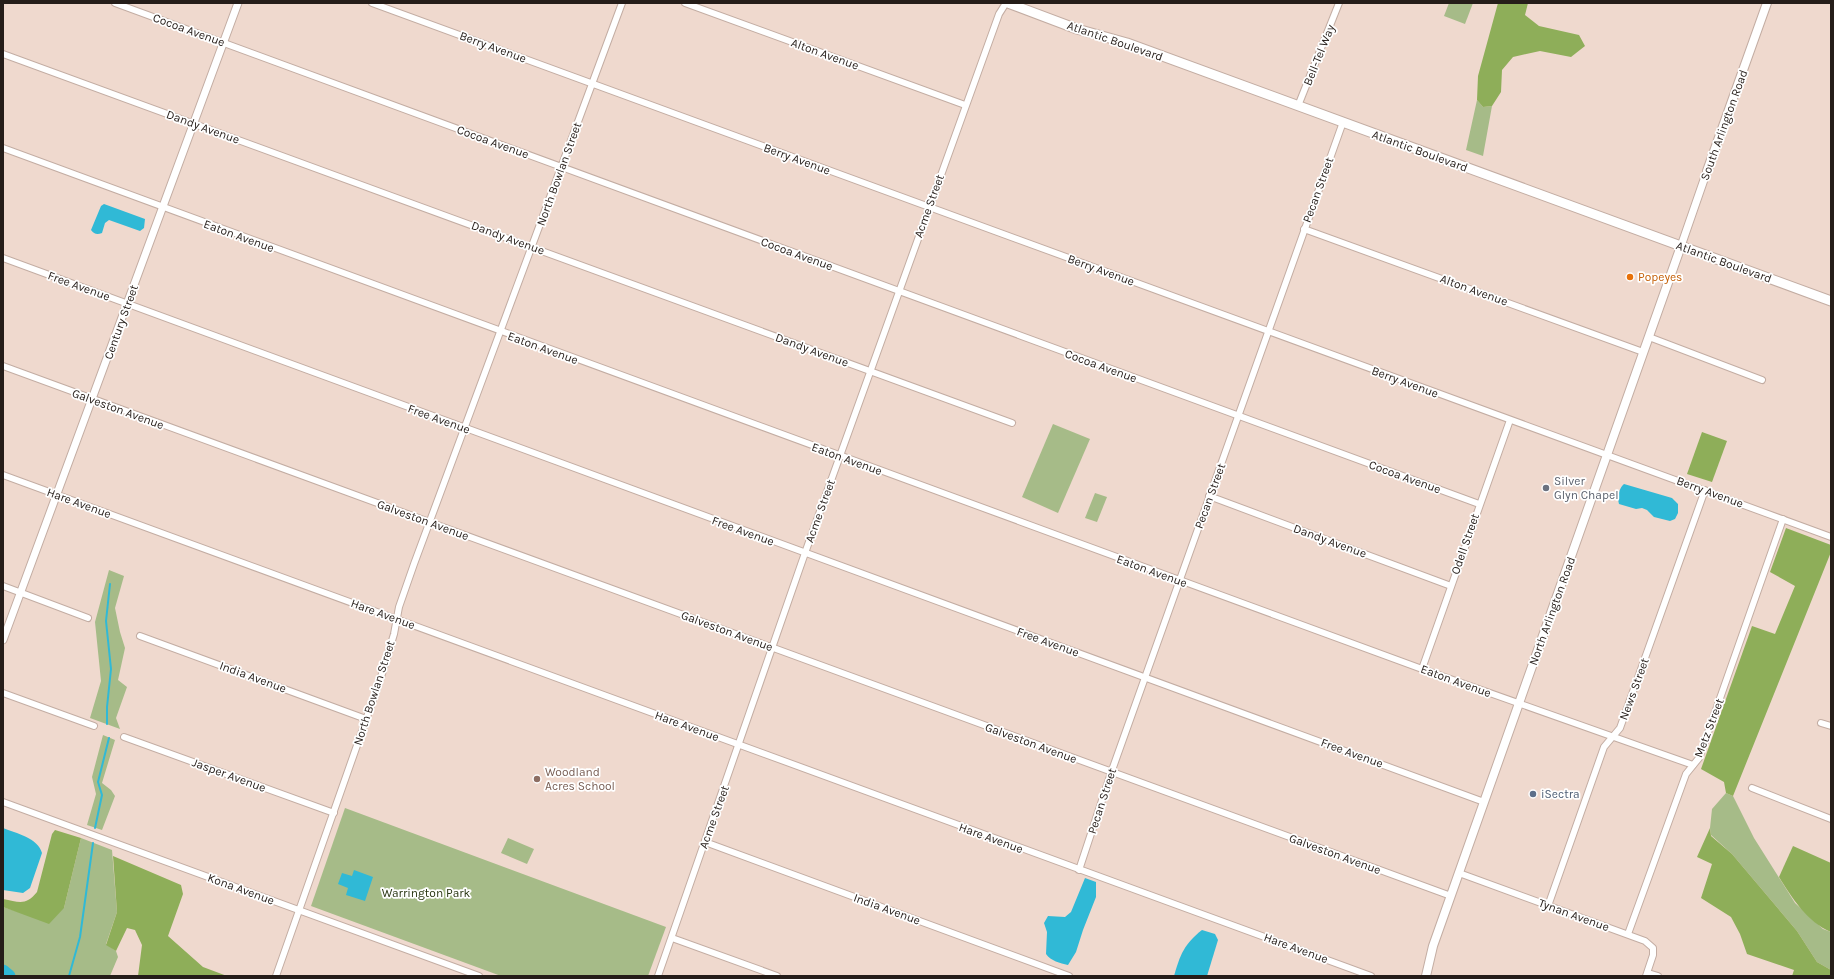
<svg xmlns="http://www.w3.org/2000/svg" width="1834" height="979" font-family="Karla,sans-serif">
<style>
.green{fill:#a6bb88}
.forest{fill:#8eae59}
.water{fill:#30b9d6}
.lines{fill:none;stroke-linecap:round;stroke-linejoin:round}
.stream{stroke:#30b9d6;stroke-width:2}
.river{stroke:#30b9d6;stroke-width:13}
.minor-casing{stroke:#c3ada3;stroke-width:8}
.tertiary-casing{stroke:#c3ada3;stroke-width:9}
.secondary-casing{stroke:#c3ada3;stroke-width:10}
.primary-casing{stroke:#c3ada3;stroke-width:11}
.minor{stroke:#fff;stroke-width:6}
.tertiary{stroke:#fff;stroke-width:7}
.secondary{stroke:#fff;stroke-width:8}
.primary{stroke:#fff;stroke-width:9}
.food-dot{fill:#e8710a;stroke:#fff;stroke-width:1.5}
.worship-dot{fill:#6b7280;stroke:#fff;stroke-width:1.5}
.education-dot{fill:#8d6e63;stroke:#fff;stroke-width:1.5}
.service-dot{fill:#5c6f8a;stroke:#fff;stroke-width:1.5}
.labels{text-anchor:middle;dominant-baseline:central;stroke-width:3.5;stroke-linejoin:round;paint-order:stroke}
.street-label{font-size:12px;fill:#251d19;stroke:#fff}
.food-label{font-size:12px;fill:#c56008;stroke:#fff;text-anchor:start}
.worship-label{font-size:12px;fill:#5b616d;stroke:#fff;text-anchor:start}
.education-label{font-size:12px;fill:#785e54;stroke:#fff;text-anchor:start}
.service-label{font-size:12px;fill:#4e5e75;stroke:#fff;text-anchor:start}
.park-label{font-size:12px;fill:#283511;stroke:#fff}
</style>
<rect width="100%" height="100%" fill="#efd9ce"/>
<!-- green -->
<g class="green">
<path d="M1449,3h24l-8,21 -21,-8z"/>
<path d="M1477,100l6,7 9,-1 -9,50 -17,-6z"/>
<path d="M1053,424l37,15 -32,74 -36,-16z"/>
<path d="M1095,493l12,4 -10,25 -12,-4z"/>
<path d="M109,570l15,6 -9,32 5,24 5,16 -7,32 9,7 -11,31 4,11 -30,-11 11,-37 -6,-59z"/>
<path d="M103,735l12,5 -13,43 9,7 4,6 -13,34 -15,-5 9,-31 -4,-17z"/>
<path d="M1726,793l7,3 21,42 41,65 28,26 8,3v38l-14,-8 -20,-31 -65,-77 -21,-19 -1,-7 2,-19z"/>
<path d="M345,808l321,119 -18,49h-147l-190,-70z"/>
<path d="M81,838l31,12 5,62 -11,32 10,7 2,6 -8,19h-107v-69l22,7 39,-6z"/>
<path d="M508,838l26,11 -7,15 -26,-11z"/>
</g>
<!-- forest -->
<g class="forest">
<path d="M1498,3h30l-3,12 14,11 40,9 6,11 -14,11 -31,-6 -27,6 -11,13 -1,22 -9,14 -9,1 -6,-7 1,-24z"/>
<path d="M1702,432l25,9 -15,41 -25,-8z"/>
<path d="M1786,528l45,17v7l-98,244 -7,-3 -2,-11 -23,-13 51,-143 23,8 20,-48 -25,-14z"/>
<path d="M1710,828l1,8 21,18 65,77 20,31 14,8v6h-39l2,-6 -47,-16 -7,-20 -9,-17 -30,-19 11,-34 -15,-7z"/>
<path d="M55,830l26,8 -17,70 -15,16 -46,-17v-8c16,3 23,7 34,-7l15,-58z"/>
<path d="M1793,846l38,17v69c-24,-10 -39,-34 -52,-55z"/>
<path d="M113,856l68,29 2,9 -15,42 35,31 24,9h-89l4,-31 -7,-15 -8,-2 -11,23 -10,-6 11,-33z"/>
</g>
<!-- water -->
<g class="water">
<path d="M104,204l41,15 -1,9 -4,3 -31,-11 -4,3 -3,10c-5,2 -8,1 -11,-3l10,-24z"/>
<path d="M1624,484l48,14 6,6v9l-3,6 -5,2 -16,-4 -7,-7 -5,-2 -6,1 -17,-5c-2,-6 0,-16 5,-20z"/>
<path d="M3,828c13,5 35,10 39,25l-12,35 -7,5 -20,-3z"/>
<path d="M354,870l19,7 -8,24 -19,-6 2,-7 -10,-4 4,-11 10,3z"/>
<path d="M1085,878l11,4v15l-13,33 -7,22 -8,13c-8,-2 -17,-4 -22,-11l1,-22 -3,-9 4,-7 17,1 6,-5z"/>
<path d="M1202,930l13,4 3,6 -11,36h-33c6,-21 10,-32 28,-46z"/>
</g>
<g class="lines">
<!-- stream -->
<g class="stream">
<path d="M107,724v-17l4,-38 -5,-48 4,-37"/>
<path d="M95,828l7,-33 -4,-13 11,-44"/>
<path d="M69,976l11,-39 13,-94"/>
</g>
<!-- river -->
<path class="river" d="M3,971l6,5"/>
<defs>
<g id="minor">
<path d="M115,3l1364,501"/>
<path d="M372,3l1459,534"/>
<path d="M685,3l280,102"/>
<path d="M3,54l1009,369"/>
<path d="M1298,106l41,-103"/>
<path d="M3,148l1419,521 271,96"/>
<path d="M1304,229l339,123"/>
<path d="M3,258l1481,544"/>
<path d="M1649,337l113,43"/>
<path d="M3,366l1448,530"/>
<path d="M3,475l1368,501"/>
<path d="M1209,496l242,90"/>
<path d="M3,586l85,32"/>
<path d="M140,636l226,83"/>
<path d="M1422,669l88,-249"/>
<path d="M3,693l91,33"/>
<path d="M1821,723l10,3"/>
<path d="M124,737l210,76"/>
<path d="M1752,788l79,31"/>
<path d="M3,802l476,174"/>
<path d="M705,842l364,134"/>
<path d="M1079,870l32,-97 232,-651"/>
<path d="M1459,873l186,68 8,7v7l-7,21"/>
<path d="M1548,906l56,-159 16,-19 85,-238"/>
<path d="M1628,934l58,-160 13,-16 84,-239"/>
<path d="M672,938l105,38"/>
<path d="M1648,973l10,3"/>
<path d="M276,976l105,-299 13,-43 5,-27 15,-43 208,-561"/>
<path d="M658,976l147,-423 194,-539 7,-11"/>
</g>
<g id="tertiary">
<path d="M1681,246l26,-75"/>
<path d="M3,640l235,-637"/>
</g>
<g id="secondary">
<path d="M1707,171l60,-168"/>
<path d="M1426,976l7,-30 248,-700"/>
</g>
<path id="primary" d="M1008,3l69,26 50,14 704,258"/>
</defs>
<!-- minor casing -->
<use href="#minor" class="minor-casing"/>
<!-- tertiary casing -->
<use href="#tertiary" class="tertiary-casing"/>
<!-- secondary casing -->
<use href="#secondary" class="secondary-casing"/>
<!-- primary casing -->
<use href="#primary" class="primary-casing"/>
<!-- minor -->
<use href="#minor" class="minor"/>
<!-- tertiary -->
<use href="#tertiary" class="tertiary"/>
<!-- secondary -->
<use href="#secondary" class="secondary"/>
<!-- primary -->
<use href="#primary" class="primary"/>
</g>
<!-- markers -->
<circle class="food-dot" cx="1630" cy="277" r="4"/>
<circle class="worship-dot" cx="1546" cy="488" r="4"/>
<circle class="education-dot" cx="537" cy="779" r="4"/>
<circle class="service-dot" cx="1533" cy="794" r="4"/>
<g class="labels">
<!-- street labels -->
<g class="street-label">
<text transform="translate(189 30) rotate(20)">Cocoa Avenue</text>
<text transform="translate(1115 41) rotate(19)">Atlantic Boulevard</text>
<text transform="translate(493 47) rotate(20)">Berry Avenue</text>
<text transform="translate(825 54) rotate(20)">Alton Avenue</text>
<text transform="translate(1319 55) rotate(-68)">Bell-Tel Way</text>
<text transform="translate(1724 125) rotate(-70)">South Arlington Road</text>
<text transform="translate(203 127) rotate(20)">Dandy Avenue</text>
<text transform="translate(493 142) rotate(20)">Cocoa Avenue</text>
<text transform="translate(1420 151) rotate(20)">Atlantic Boulevard</text>
<text transform="translate(797 159) rotate(20)">Berry Avenue</text>
<text transform="translate(559 174) rotate(-70)">North Bowlan Street</text>
<text transform="translate(1318 190) rotate(-70)">Pecan Street</text>
<text transform="translate(929 206) rotate(-70)">Acme Street</text>
<text transform="translate(239 236) rotate(20)">Eaton Avenue</text>
<text transform="translate(508 238) rotate(20)">Dandy Avenue</text>
<text transform="translate(797 254) rotate(20)">Cocoa Avenue</text>
<text transform="translate(1724 262) rotate(20)">Atlantic Boulevard</text>
<text transform="translate(1101 270) rotate(20)">Berry Avenue</text>
<text transform="translate(79 286) rotate(20)">Free Avenue</text>
<text transform="translate(1474 290) rotate(20)">Alton Avenue</text>
<text transform="translate(121 322) rotate(-70)">Century Street</text>
<text transform="translate(543 348) rotate(20)">Eaton Avenue</text>
<text transform="translate(812 350) rotate(20)">Dandy Avenue</text>
<text transform="translate(1101 366) rotate(20)">Cocoa Avenue</text>
<text transform="translate(1405 382) rotate(20)">Berry Avenue</text>
<text transform="translate(118 409) rotate(20)">Galveston Avenue</text>
<text transform="translate(439 419) rotate(20)">Free Avenue</text>
<text transform="translate(847 459) rotate(20)">Eaton Avenue</text>
<text transform="translate(1405 477) rotate(20)">Cocoa Avenue</text>
<text transform="translate(1710 492) rotate(20)">Berry Avenue</text>
<text transform="translate(1210 496) rotate(-70)">Pecan Street</text>
<text transform="translate(79 503) rotate(20)">Hare Avenue</text>
<text transform="translate(820 511) rotate(-70)">Acme Street</text>
<text transform="translate(423 520) rotate(20)">Galveston Avenue</text>
<text transform="translate(743 531) rotate(20)">Free Avenue</text>
<text transform="translate(1330 541) rotate(20)">Dandy Avenue</text>
<text transform="translate(1465 544) rotate(-71)">Odell Street</text>
<text transform="translate(1152 571) rotate(20)">Eaton Avenue</text>
<text transform="translate(1552 611) rotate(-70)">North Arlington Road</text>
<text transform="translate(383 614) rotate(20)">Hare Avenue</text>
<text transform="translate(727 631) rotate(20)">Galveston Avenue</text>
<text transform="translate(1048 642) rotate(20)">Free Avenue</text>
<text transform="translate(253 677) rotate(20)">India Avenue</text>
<text transform="translate(1456 681) rotate(20)">Eaton Avenue</text>
<text transform="translate(1634 689) rotate(-70)">News Street</text>
<text transform="translate(374 693) rotate(-72)">North Bowlan Street</text>
<text transform="translate(687 726) rotate(20)">Hare Avenue</text>
<text transform="translate(1709 728) rotate(-69)">Metz Street</text>
<text transform="translate(1031 743) rotate(20)">Galveston Avenue</text>
<text transform="translate(1352 753) rotate(20)">Free Avenue</text>
<text transform="translate(229 775) rotate(20)">Jasper Avenue</text>
<text transform="translate(1102 801) rotate(-72)">Pecan Street</text>
<text transform="translate(714 817) rotate(-70)">Acme Street</text>
<text transform="translate(991 838) rotate(20)">Hare Avenue</text>
<text transform="translate(1335 854) rotate(20)">Galveston Avenue</text>
<text transform="translate(241 889) rotate(20)">Kona Avenue</text>
<text transform="translate(887 909) rotate(20)">India Avenue</text>
<text transform="translate(1574 915) rotate(20)">Tynan Avenue</text>
<text transform="translate(1296 948) rotate(20)">Hare Avenue</text>
</g>
<!-- food labels -->
<g class="food-label">
<text x="1638" y="277">Popeyes</text>
</g>
<!-- worship labels -->
<g class="worship-label">
<text x="1554" y="481">Silver<tspan x="1554" dy="14">Glyn Chapel</tspan></text>
</g>
<!-- education labels -->
<g class="education-label">
<text x="545" y="772">Woodland<tspan x="545" dy="14">Acres School</tspan></text>
</g>
<!-- service labels -->
<g class="service-label">
<text x="1541" y="794">iSectra</text>
</g>
<!-- park labels -->
<g class="park-label">
<text x="426" y="893">Warrington Park</text>
</g>
</g>
<!-- border -->
<rect width="1834" height="979" fill="none" stroke="#251d19" stroke-width="8"/>
</svg>
